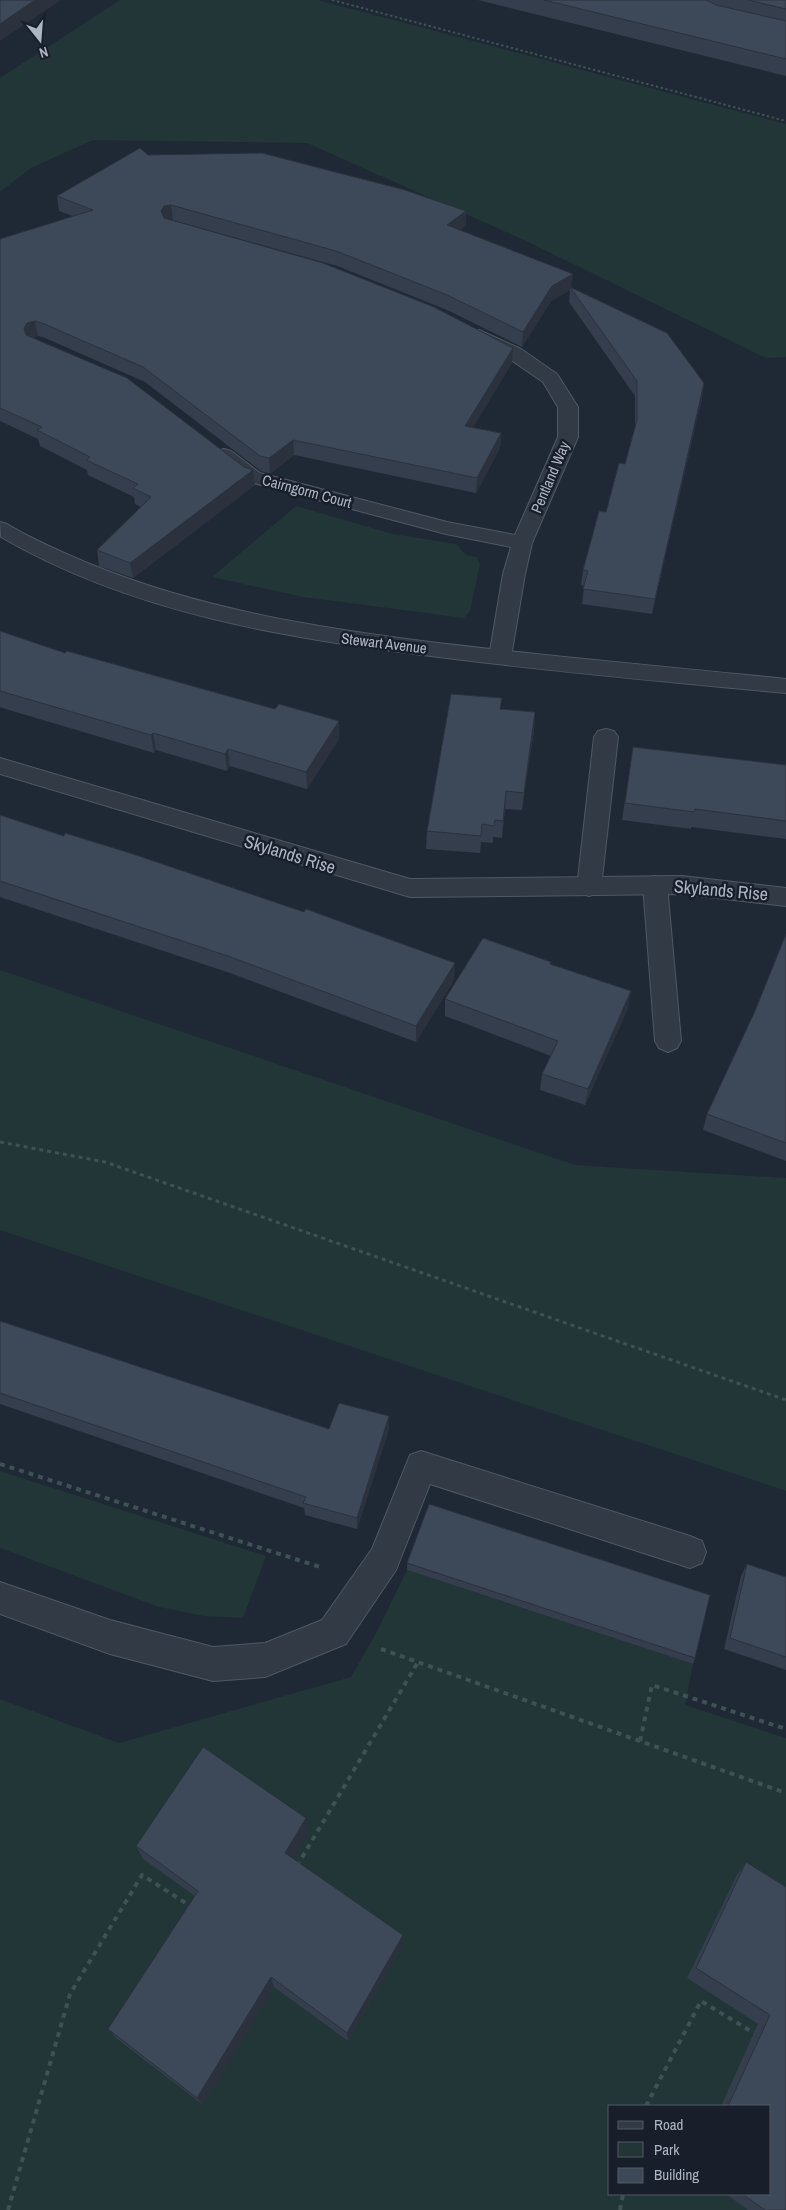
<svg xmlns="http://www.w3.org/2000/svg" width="786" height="2210" font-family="'Archivo Narrow',sans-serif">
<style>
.green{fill:#223537;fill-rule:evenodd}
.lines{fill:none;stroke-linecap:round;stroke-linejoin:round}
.service-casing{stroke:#505864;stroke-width:2}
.minor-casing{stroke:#505864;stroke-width:2}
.tertiary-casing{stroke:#505864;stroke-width:2}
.path-far2{stroke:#3e5154;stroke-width:2;stroke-dasharray:2.5 2.5;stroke-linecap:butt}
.path-far1{stroke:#3e5154;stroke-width:3;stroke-dasharray:4 4;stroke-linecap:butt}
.path{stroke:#3e5154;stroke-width:4;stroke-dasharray:5 5;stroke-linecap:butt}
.service{fill:#323a46;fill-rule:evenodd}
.minor{fill:#323a46;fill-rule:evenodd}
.tertiary{fill:#323a46;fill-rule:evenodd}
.wall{fill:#343e4c}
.shaded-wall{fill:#2b323e}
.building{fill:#3d4858;stroke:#2b323e}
.labels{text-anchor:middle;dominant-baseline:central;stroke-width:5;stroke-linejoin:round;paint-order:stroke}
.far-street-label{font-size:15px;fill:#acb5c3;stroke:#181f2a}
.street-label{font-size:18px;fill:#acb5c3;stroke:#181f2a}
</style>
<rect width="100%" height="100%" fill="#1f2835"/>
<!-- green -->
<g class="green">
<path d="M120,0h198l468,124v233l-20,1 -240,-117 -219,-98 -214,-3 -62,28 -31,24v-114z"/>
<path d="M296,506l97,28 63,10 10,11 10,2 4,7 -10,47 -6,7 -161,-21 -91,-20z"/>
<path d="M0,970l575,195 211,13v313l-786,-261z"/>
<path d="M0,1471l266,85 -23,62 -39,-2 -45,-9 -159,-59z"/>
<path d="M407,1570l286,94 -8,41 101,33v472h-786v-511l119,44 232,-66 24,-42zM610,2106h160v88h-160z"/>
</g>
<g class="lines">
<defs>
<g id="service">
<path d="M606,729l8,2 4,6 -17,150 -3,6 -9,3 -9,-3 -3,-6 17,-150 4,-6z"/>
<path d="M655,876l9,3 3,6 14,156 -4,7 -9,4 -9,-4 -4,-7 -12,-156 3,-6z"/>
</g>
<g id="minor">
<path d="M479,330l42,19 36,25 21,33v30l-46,106 -7,31 -14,83 -3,5 -8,2 -8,-2 -3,-5 14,-83 8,-27 -65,-13 -200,-53 -32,-26 3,-4 7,-2 7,2 29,22 187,49 68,13 43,-98v-30l-15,-25 -36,-25 -34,-18 -3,-4 3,-4z"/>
<path d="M0,758l410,121 272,-3 104,12v18l-104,-12 -272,3 -410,-123z"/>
<path d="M421,1451l269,85 12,5 4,11 -4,11 -12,5 -260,-84 -34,86 -50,74 -81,33 -52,4 -103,-27 -110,-40v-32l110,38 103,27 52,-4 57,-23 50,-71 38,-94z"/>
</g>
<path id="tertiary" d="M0,522l7,2c26,16 55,28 83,40 112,46 229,64 348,79 116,14 232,24 348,36v14c-116,-11 -231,-21 -347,-36 -149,-18 -306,-43 -438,-120z"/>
</defs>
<!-- service casing -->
<use href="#service" class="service-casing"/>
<!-- minor casing -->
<use href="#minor" class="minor-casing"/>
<!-- tertiary casing -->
<use href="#tertiary" class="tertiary-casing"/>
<!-- path-far2 -->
<path class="path-far2" d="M332,0l454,121"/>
<!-- path-far1 -->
<path class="path-far1" d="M0,1142l105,20 681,238"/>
<!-- path -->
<g class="path">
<path d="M0,1464l320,103"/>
<path d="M381,1649l405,144"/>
<path d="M640,1741l12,-56 134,44"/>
<path d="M297,1866l121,-204"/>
<path d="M646,2106l55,-105 53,32"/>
<path d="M8,2210l62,-216 72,-119 50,32"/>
<path d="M620,2210l3,-16"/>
</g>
<!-- service -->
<use href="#service" class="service"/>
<!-- minor -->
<use href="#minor" class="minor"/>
<!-- tertiary -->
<use href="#tertiary" class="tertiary"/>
</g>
<!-- wall -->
<g class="wall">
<path d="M478,0h308v76z"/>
<path d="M148,155l318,70 -6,5 111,57 133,96 -2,15 -50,216 -70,-10 2,-18 -3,-1 2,-15 42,-106 10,-37v-31l-66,-94 1,-12 -19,11 -29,46 -75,-37 -110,-44 -165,-46 340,143 -39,64 28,6 -1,15 -24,45 -182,-38 -24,19 -9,-3 -116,-89 -100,-44 -7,-2 -5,1 211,130 9,3 2,15 -122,93 -34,-12 -2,-16 44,-43 -6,-3 -1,-7 -46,-22 -1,-5 -47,-24 -2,-7 -38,-18v-182l73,-23 -14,-5 -2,-15z"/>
<path d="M0,631l65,22 274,86 -32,50 -77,-23 -3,5 -71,-21 -2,3 -145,-43 -9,-3z"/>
<path d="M501,709l34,3 -1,18 -12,80 -17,-1 -3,29 -9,-1v6l-12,-1 -1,11 -54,-4 1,-18z"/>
<path d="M633,747l153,18v74l-95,-12v2l-69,-9z"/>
<path d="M0,815l454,165 -38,62 -186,-69 -230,-76z"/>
<path d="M786,934v227l-83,-31 4,-16 48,-103z"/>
<path d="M551,964l77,44 -43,97 -45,-15 2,-16 9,-18 -106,-40v-17z"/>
<path d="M0,1321l329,108h60l-32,100 -52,-14 -1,-7 -304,-104z"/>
<path d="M407,1563l288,95 -2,6 -286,-94z"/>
<path d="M747,1564l39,13v93l-62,-21 17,-73z"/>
<path d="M309,1832l-17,26 110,88 -54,95 -74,-54 -71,118 -87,-67 -8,-9 87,-133 -52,-37 -7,-13z"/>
<path d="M746,1862l40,25v323h-38l-22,-16h44v-88h-49l37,-82 -71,-46 50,-103z"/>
</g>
<!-- shaded-wall -->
<g class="shaded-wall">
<path d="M35,0h26l-61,41v-17z"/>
<path d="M171,205l2,15 -11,6 -1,-15 3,-5z"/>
<path d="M466,211v14l-20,15 1,-15z"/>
<path d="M573,274l-2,15 -1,-2v3l-19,11 -29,46 1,-15 29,-46z"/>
<path d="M35,321l3,15 -9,2 -3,5 -2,-15 3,-5z"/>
<path d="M513,348l-1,15 -47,78v-15z"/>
<path d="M704,383l-2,15 -50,216 3,-15z"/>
<path d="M501,433l-1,15 -24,45 1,-15z"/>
<path d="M293,440l1,15 -24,19 -1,-16z"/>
<path d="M253,470l2,15 -122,93 -3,-15z"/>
<path d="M535,712l-1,18 -12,80 2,-17z"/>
<path d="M339,721v18l-32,50 -1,-17z"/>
<path d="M153,733l3,17 -2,3 -3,-18z"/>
<path d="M228,749l2,17 -3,5 -2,-17z"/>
<path d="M506,791l-1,18 -3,29 1,-17z"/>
<path d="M455,963l-1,17 -38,62v-16z"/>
<path d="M631,991l-3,17 -43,97 3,-16z"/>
<path d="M389,1416v13l-32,100v-11z"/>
<path d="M306,1818l3,14 -21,34 -3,-13z"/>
<path d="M403,1935l-1,11 -54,95 -1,-8z"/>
<path d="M271,1977l3,10 -71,118 -6,-7z"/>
</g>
<!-- building -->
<g class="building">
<path d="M0,0h35l-35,24z"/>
<path d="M544,0h162l10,5 70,16v38z"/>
<path d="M748,0h38v9z"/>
<path d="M140,148l8,7 114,-2 143,37 61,21 -19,14 126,49 -21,12 -29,46 -76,-37 -111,-44 -165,-46 -7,1 -3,5 3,7 159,45 111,44 79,41 -48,78 36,7 -24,45 -184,-38 -24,18 -9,-2 -117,-89 -101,-44 -7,-2 -8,2 -3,5 2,7 101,43 117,89 9,3 -123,93 -33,-13 54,-53 -18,-9 5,-4 -52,-24 4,-3 -53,-27 5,-3 -42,-19v-169l93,-29 -36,-14z"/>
<path d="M570,287l97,46 37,50 -49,216 -72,-10 5,-18 -5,-1 16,-59 7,1 13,-49 6,1 12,-44v-39z"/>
<path d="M0,631l65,22 2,-2 208,58 4,-5 60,17 -33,51 -78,-23 -3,5 -72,-21 -2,2 -151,-44z"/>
<path d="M451,694l51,4 -2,11 35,3 -11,81 -18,-2 -3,30 -8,-1 -1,6 -12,-2 -1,12 -54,-5z"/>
<path d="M633,747l153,18v56l-91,-12 -1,3 -69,-9z"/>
<path d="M0,815l64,21 1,-3 68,21 171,58 2,-3 149,54 -39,63 -188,-70 -228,-75z"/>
<path d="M786,934v209l-79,-29 48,-103z"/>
<path d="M483,938l68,24 -1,2 81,27 -43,98 -46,-15 16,-33 -113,-42z"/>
<path d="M0,1321l329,108 10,-26 50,13 -32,102 -54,-15 3,-6 -306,-104z"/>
<path d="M429,1504l281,91 -15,63 -288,-95z"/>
<path d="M747,1564l39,13v80l-56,-19z"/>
<path d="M203,1747l103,71 -21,35 118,82 -56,98 -76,-56 -74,121 -89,-69 90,-138 -62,-45z"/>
<path d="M746,1862l40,25v323h-21l-23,-16h28v-88h-42l42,-91 -74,-47z"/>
</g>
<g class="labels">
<!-- far-street labels -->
<g class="far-street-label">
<text transform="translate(550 477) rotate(-67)">Pentland Way</text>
<text transform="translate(307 491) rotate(15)">Cairngorm Court</text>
<text transform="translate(384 643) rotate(7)">Stewart Avenue</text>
</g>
<!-- street labels -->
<g class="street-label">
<text transform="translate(290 854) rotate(17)">Skylands Rise</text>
<text transform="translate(721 890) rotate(5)">Skylands Rise</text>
</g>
</g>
<!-- legend -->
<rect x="608" y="2105" width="162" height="90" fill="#181f2a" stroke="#535b67"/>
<rect x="618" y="2121" width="25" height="8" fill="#323a46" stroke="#535b67"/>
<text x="654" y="2130" font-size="15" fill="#acb5c3">Road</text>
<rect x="618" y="2142" width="25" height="15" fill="#223537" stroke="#535b67"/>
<text x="654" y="2155" font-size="15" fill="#acb5c3">Park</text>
<rect x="618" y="2168" width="25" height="15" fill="#3d4858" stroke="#535b67"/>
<text x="654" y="2180" font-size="15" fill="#acb5c3">Building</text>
<!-- north arrow -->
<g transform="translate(40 40) rotate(163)" stroke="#181f2a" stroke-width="4" paint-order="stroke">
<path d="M0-4L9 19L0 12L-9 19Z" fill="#acb5c3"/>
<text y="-8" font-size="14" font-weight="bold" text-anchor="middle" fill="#acb5c3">N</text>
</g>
</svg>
